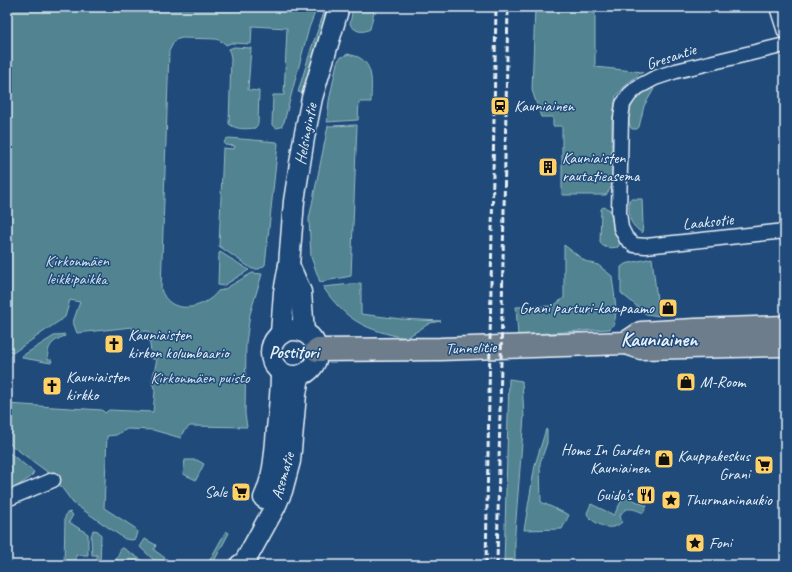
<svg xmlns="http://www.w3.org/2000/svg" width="792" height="572" font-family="Caveat,sans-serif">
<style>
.green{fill:#518390;stroke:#9cbac4}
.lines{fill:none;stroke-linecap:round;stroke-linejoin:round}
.street-casing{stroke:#e8f1f8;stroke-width:17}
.secondary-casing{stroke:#e8f1f8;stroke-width:23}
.primary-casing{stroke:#e8f1f8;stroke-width:25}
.street{stroke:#1f4a7a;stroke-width:14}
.secondary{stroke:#1f4a7a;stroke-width:20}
.primary{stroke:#6d7d8c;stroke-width:22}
.rail{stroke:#e8f1f8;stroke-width:3;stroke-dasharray:6 3;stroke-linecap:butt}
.labels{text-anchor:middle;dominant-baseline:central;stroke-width:3;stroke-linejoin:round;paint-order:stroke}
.street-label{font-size:16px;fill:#e8f1f8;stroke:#1f4a7a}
.poi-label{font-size:16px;fill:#e8f1f8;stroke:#1f4a7a;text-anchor:start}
.park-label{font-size:16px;fill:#d1e0e8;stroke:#1f4a7a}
.neighbourhood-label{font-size:17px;font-weight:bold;fill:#e8f1f8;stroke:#1f4a7a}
.district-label{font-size:20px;font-weight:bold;fill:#e8f1f8;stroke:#1f4a7a}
</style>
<rect width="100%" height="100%" fill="#1f4a7a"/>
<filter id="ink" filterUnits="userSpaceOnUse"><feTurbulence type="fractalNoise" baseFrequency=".025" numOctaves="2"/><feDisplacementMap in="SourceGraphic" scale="8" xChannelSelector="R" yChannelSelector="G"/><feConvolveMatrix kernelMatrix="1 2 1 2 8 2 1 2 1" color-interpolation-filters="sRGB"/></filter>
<g filter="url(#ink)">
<!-- green -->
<g class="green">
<path d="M7,7h310l-8,21 -25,94 -3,5 -4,1 -5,-3 1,-30h11l3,-67 -35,-2 -1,18 -20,-1 -5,2 -3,-3 -7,-3 -34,-1 -7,2 -6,11 -8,238c8,27 43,21 57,2l5,-1 29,-17 10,1 -12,40 -4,29 -1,71 2,13 -57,-1 -7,6 -2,6 -28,-8 -26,-1 -11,6 -9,1 -3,72 31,20 2,4 -2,7 -3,1 -7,-1 -52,-36 -19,-26 -47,-35v-38l95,6 3,3 4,-3 44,2 2,-21 -3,-9 5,-23h-5l-4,-28 -15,1 -1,-5 -55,6 -4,-11 7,-20 -10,-2 -5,17 -58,40z"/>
<path d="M326,7h4l-15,42 -13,44 -4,-1 13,-43z"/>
<path d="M353,7h22l-5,22c-9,5 -15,2 -20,-5z"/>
<path d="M535,7h60v60l48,5 -14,10 -13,14 -4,27v63l-6,9h-44v-69h-9v-9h-12l-9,-27z"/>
<path d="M234,47l17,1 -3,42 11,1 -1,33 -3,4c-9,1 -18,2 -26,-4l2,-66 -2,-9z"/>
<path d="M348,54c3,1 9,2 12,4 15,9 11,30 11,44h-12l-1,18 -31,2 2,-21 8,-38 3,-5z"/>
<path d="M652,87l2,2 -10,17 -5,21 -2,2h-5c-8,-9 0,-29 9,-36 3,-3 8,-4 11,-6z"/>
<path d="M357,125l-6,151 -31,6 -9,-25 -2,-38 19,-93z"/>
<path d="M229,138l48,4 1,2 -13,121 -6,4h-7l-33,-23 4,-98 11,1 1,-3 -10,-1 -1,-2 2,-4z"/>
<path d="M630,199h12l1,26 -1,8c-14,-10 -13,-16 -13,-32z"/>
<path d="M603,207l3,1 4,2c2,12 5,21 11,31l-3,6c-7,1 -13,2 -18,-4l1,-34z"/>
<path d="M564,245l21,16 13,4 14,11c1,14 9,44 -2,53l-92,6 -2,-28 37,-1 11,-8z"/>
<path d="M220,252l29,18 -26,16 -5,-1 1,-32z"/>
<path d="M652,258l7,58 -13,-2 -25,-21v-26l4,-3z"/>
<path d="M361,283v31l40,5 40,2 -11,2 -24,15c-40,-8 -60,-17 -83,-51z"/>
<path d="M64,334l1,2c-12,4 -19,11 -17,24h4l-1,3 -28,-5 -1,-2 32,-20z"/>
<path d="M509,379l13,2 2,36 -9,115v33h-11z"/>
<path d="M546,429l1,1v13l-7,20 1,39 28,13 -7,14 -38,1 11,-65z"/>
<path d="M7,451l27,21 -3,5 -24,16z"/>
<path d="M185,460h12l7,4 -8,16 -13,-6z"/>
<path d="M624,496l23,10 -4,7c-8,-4 -18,-8 -23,3l2,6c-9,8 -17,6 -27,0 -4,-3 -7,-5 -8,-9l4,-9 23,11z"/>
<path d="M70,512l3,3 -4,7 19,12v21h-12v10h-12l1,-48 2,-4z"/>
<path d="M93,530l5,1 3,4 -1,30h4h-7v-10h-5l-1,-18z"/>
<path d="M226,531l3,2 -17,32h-5z"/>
<path d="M145,539l11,6 -2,5 21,15h-16l-19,-18z"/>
<path d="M121,548h2l26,17h-12v-3h-22z"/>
</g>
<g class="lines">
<defs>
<g id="street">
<path d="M777,7l8,25"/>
<path d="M785,45l-109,26 -21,7 -17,9 -8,7 -7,10 -2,14 -2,94 2,16 5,10 8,7 12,1 139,-15"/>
<path d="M7,499l46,-19"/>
</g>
<g id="secondary">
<path d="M289,265l12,27 3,40"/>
<circle cx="294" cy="353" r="23"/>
<path d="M281,333l3,-41 5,-27 5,-64 10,-63 8,-40 27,-91"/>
<path d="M264,498c10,-22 11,-45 13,-69 2,-19 4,-37 4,-56"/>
<path d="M240,565l4,-2 31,-56 7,-16 8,-30 6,-67 3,-17"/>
</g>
<g id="primary">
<path d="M626,343l15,-10 54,-3 90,-3"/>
<path d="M317,350l123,-1 186,-6 15,5 144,-3"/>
</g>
</defs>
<!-- street casing -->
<use href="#street" class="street-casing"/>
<!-- secondary casing -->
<use href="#secondary" class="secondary-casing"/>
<!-- primary casing -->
<use href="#primary" class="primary-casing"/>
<!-- street -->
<use href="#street" class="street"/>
<!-- secondary -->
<use href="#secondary" class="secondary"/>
<!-- primary -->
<use href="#primary" class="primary"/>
<!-- rail -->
<g class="rail">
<path d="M486,565l10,-558"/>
<path d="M497,565l11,-558"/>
</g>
</g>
</g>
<!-- icons -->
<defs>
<symbol id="station-square" viewBox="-11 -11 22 22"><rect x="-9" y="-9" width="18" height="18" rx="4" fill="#ffd166" stroke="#1f4a7a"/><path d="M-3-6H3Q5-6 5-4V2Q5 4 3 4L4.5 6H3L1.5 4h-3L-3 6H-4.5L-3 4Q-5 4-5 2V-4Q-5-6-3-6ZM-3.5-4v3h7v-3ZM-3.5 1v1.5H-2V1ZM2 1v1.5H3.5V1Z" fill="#111"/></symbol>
<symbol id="building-square" viewBox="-11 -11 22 22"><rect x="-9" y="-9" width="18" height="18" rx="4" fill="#ffd166" stroke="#1f4a7a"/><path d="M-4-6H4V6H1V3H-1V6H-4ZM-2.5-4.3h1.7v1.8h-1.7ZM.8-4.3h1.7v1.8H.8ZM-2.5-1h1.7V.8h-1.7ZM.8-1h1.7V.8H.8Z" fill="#111"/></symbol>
<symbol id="shop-square" viewBox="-11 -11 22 22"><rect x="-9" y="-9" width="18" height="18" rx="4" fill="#ffd166" stroke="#1f4a7a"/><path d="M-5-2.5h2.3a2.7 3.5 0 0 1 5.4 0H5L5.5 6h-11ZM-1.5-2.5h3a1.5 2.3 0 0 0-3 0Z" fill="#111"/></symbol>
<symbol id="church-square" viewBox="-11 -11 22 22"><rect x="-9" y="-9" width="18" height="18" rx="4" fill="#ffd166" stroke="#1f4a7a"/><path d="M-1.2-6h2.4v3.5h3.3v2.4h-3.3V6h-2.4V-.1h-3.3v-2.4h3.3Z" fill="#111"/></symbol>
<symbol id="supermarket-square" viewBox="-11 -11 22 22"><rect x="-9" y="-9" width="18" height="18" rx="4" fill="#ffd166" stroke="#1f4a7a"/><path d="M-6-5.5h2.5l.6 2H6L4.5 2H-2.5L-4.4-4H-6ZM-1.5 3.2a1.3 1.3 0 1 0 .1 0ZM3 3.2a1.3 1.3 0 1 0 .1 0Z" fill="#111"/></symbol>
<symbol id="restaurant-square" viewBox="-11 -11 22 22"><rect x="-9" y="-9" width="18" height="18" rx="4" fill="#ffd166" stroke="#1f4a7a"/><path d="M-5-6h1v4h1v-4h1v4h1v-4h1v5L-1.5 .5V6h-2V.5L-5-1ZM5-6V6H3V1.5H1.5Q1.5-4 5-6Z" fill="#111"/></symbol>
<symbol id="sight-square" viewBox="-11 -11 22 22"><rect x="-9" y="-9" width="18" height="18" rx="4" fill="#ffd166" stroke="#1f4a7a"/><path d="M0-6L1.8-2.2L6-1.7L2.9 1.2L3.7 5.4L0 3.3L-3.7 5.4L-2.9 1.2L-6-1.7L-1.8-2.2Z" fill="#111"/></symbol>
</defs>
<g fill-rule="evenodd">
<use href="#station-square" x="489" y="95" width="22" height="22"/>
<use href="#building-square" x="537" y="156" width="22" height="22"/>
<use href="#shop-square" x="657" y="297" width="22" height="22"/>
<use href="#church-square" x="103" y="333" width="22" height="22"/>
<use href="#shop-square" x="675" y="371" width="22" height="22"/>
<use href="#church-square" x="41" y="375" width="22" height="22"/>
<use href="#shop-square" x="653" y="448" width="22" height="22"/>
<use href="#supermarket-square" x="753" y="454" width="22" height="22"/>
<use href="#supermarket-square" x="230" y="481" width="22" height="22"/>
<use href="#restaurant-square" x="635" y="484" width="22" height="22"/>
<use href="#sight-square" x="660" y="489" width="22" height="22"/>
<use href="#sight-square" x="684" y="532" width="22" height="22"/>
</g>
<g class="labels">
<!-- street labels -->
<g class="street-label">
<text transform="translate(671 57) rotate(-18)">Gresantie</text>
<text transform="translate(306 134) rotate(-79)">Helsingintie</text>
<text transform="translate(708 222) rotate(-6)">Laaksotie</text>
<text transform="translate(471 348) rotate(-2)">Tunnelitie</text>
<text transform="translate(283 476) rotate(-74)">Asematie</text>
</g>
<!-- poi labels -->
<g class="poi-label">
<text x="514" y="106">Kauniainen</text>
<text x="562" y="158">Kauniaisten<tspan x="562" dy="18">rautatieasema</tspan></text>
<text x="654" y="308" text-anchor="end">Grani parturi-kampaamo</text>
<text x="128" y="335">Kauniaisten<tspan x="128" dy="18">kirkon kolumbaario</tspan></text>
<text x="66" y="377">Kauniaisten<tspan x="66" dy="18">kirkko</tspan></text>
<text x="700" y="382">M-Room</text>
<text x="650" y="450" text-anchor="end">Home In Garden<tspan x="650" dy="18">Kauniainen</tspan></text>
<text x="750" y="456" text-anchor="end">Kauppakeskus<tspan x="750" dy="18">Grani</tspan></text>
<text x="227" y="492" text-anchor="end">Sale</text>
<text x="632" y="495" text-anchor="end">Guido's</text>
<text x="685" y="500">Thurmaninaukio</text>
<text x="709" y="543">Foni</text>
</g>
<!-- park labels -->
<g class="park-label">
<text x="77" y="261">Kirkonmäen<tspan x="77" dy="18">leikkipaikka</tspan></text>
<text x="200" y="378">Kirkonmäen puisto</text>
</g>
<!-- neighbourhood labels -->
<g class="neighbourhood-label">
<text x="294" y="352">Postitori</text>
</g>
<!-- district labels -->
<g class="district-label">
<text x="659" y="339">Kauniainen</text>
</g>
</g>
<!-- margin -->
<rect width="792" height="572" fill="none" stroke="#1f4a7a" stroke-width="24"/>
<rect x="12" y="12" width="768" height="548" fill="none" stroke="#e8f1f8" stroke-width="1.5" filter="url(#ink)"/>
</svg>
